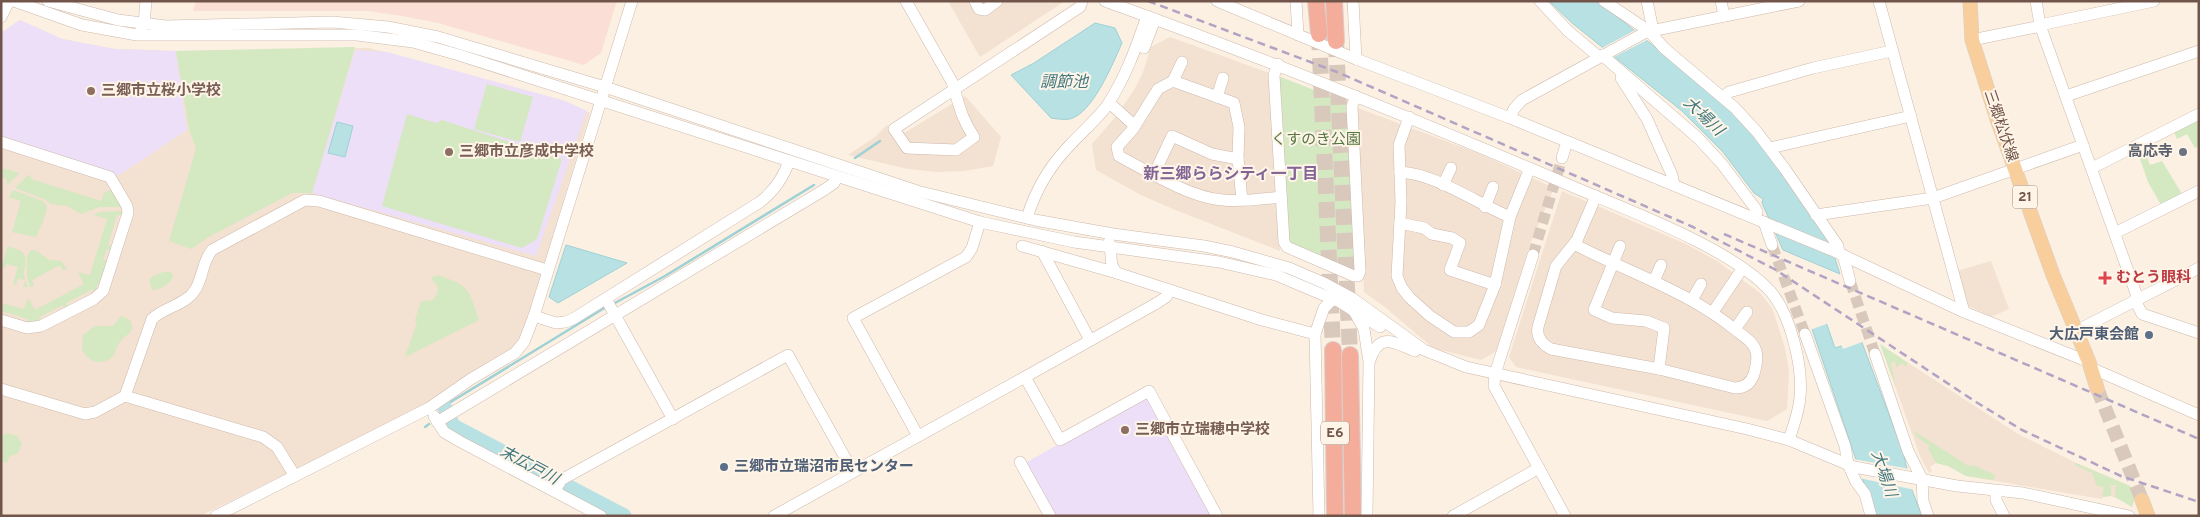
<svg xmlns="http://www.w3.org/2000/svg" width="2200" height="517" font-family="Overpass,'Noto Sans JP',sans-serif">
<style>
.residential{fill:#f3e1d1}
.commercial{fill:#fbdfd6}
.education{fill:#eddff7}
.green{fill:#d4e8c2}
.water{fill:#b8e1e4;stroke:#9ed1d5}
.pier{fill:#fbf0e2}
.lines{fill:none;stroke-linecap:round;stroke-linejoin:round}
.stream{stroke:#9ed1d5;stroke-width:2.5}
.river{stroke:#b8e1e4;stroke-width:15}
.minor-tunnel{stroke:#d9c9bc;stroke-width:11;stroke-dasharray:11 5.5;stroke-linecap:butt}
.major-tunnel{stroke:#d9c9bc;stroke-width:14;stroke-dasharray:14 7;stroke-linecap:butt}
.highway-tunnel{stroke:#d9c9bc;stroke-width:16;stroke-dasharray:16 8;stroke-linecap:butt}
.minor-casing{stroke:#ceb9ac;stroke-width:12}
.major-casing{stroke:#d8cfcc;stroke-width:15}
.highway-casing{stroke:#d8cfcc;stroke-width:18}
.minor{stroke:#fff;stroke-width:11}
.major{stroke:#f8cf9c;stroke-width:14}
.highway{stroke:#f4ac9b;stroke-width:16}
.rail{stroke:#b2a2c4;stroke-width:2.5;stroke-dasharray:8 5;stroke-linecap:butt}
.education-dot{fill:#8d6e63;stroke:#fef4e8;stroke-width:2}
.worship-dot{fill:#6b7280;stroke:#fef4e8;stroke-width:2}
.health-dot{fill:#e0444e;stroke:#fef4e8;stroke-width:2}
.service-dot{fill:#5c6f8a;stroke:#fef4e8;stroke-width:2}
.labels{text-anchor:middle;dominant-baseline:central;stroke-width:4;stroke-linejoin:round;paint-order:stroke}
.shield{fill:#fef4e8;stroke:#9c8579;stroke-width:1}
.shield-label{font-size:14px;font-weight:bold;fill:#72554a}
.education-label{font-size:15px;font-weight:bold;fill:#785e54;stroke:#fef4e8;text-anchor:start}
.street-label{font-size:15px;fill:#72554a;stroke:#fef4e8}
.park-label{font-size:15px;fill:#557842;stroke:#fef4e8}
.worship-label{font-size:15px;font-weight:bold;fill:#5b616d;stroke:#fef4e8;text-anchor:end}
.health-label{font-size:15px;font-weight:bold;fill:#be3a42;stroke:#fef4e8;text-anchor:start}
.service-label{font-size:15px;font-weight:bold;fill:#4e5e75;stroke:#fef4e8;text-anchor:end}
.water-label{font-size:16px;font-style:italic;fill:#41787f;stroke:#fef4e8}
.neighbourhood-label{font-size:16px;font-weight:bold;fill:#826595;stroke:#fef4e8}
</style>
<rect width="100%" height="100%" fill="#fbf0e2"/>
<!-- residential -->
<g class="residential">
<path d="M948,1h117l-85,56z"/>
<path d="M20,20l42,19 53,10 61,2 193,-3 196,53 25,12 -68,223 -6,10 -98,63 -218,107h-199v-483z"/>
<path d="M1170,37l99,36 11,178 -107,-42 -32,-14 -45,-25 -4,-26 25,-29 17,-25 9,-18 8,-25z"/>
<path d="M965,96l36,41 -8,29 -29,5 -28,1 -28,-3 -60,-14 27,-18 12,-12 9,13z"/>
<path d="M1355,107l125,47 74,34 -24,56 -33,107 -16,9 -48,-12 -47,-40 -22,-16 -3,-107z"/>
<path d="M1562,191l124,53 31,17 43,32 12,15 13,40 4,24 -2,37 -20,12 -251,-54 -7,-10z"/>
<path d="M1991,261l18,48 -18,8 -24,-12 -10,-34z"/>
<path d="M1899,357l119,77 58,29 54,23 5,11 -3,10 -13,-8 -8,-3 -8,1 -1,2 -136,-23 -18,-10 -12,-3 -6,4 2,4 -3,2 -9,-17 -33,-93z"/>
</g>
<!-- commercial -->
<path class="commercial" d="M196,1h421l-16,52 -17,12 -146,-42 -36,-7 -34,-5h-175z"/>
<!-- education -->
<g class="education">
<path d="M20,20l42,19 53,10 61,2 11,79 -69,46 -8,-5 -109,-33v-105z"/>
<path d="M355,50l32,2 178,49 22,10 -51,145 -224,-63z"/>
<path d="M1143,397l5,1 65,118h-159l-28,-50 1,-4z"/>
</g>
<!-- green -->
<g class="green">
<path d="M355,47l-43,146h-20l-85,45 -16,11 -22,-8 27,-92 -7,-20 -13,-78z"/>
<path d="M1281,77l66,26 9,167 -3,2 -63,-28 -2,-4 -10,-161z"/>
<path d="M487,84l46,13 -13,45 -46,-13z"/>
<path d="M407,114l29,9 6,-3 120,39 -25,80 -15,9 -140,-42z"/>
<path d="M2199,119v27l-4,2 -8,-14 -10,5 -3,-7z"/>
<path d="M2143,146l7,19 12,-4 20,33 -21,11 -13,-23 -11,-32z"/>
<path d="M1,168l19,5 -13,12v-6l-6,-2z"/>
<path d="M28,175l3,1v3l70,22 3,-8 7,-3 10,17h-22l-18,7 -14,-8 -16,-2 -7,-5 -29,-11z"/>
<path d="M13,190l27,10 6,4c3,8 -7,25 -10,33l-24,-5 9,-31 -12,-4z"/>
<path d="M124,211l-1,5 -6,-1 -9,30 6,2 -2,4 -5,-2 -4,10 5,3 -7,21 -5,3 2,4 -3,3 -2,-4 -27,14 2,5 -3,1 -2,-4 -24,12 2,5 -15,2 2,-5 -26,-8 -1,1v-9l23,6 4,-11 7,12 49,-26 -6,-12 12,3 17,-56 -13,-4 6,-3z"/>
<path d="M8,246c18,6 19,7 16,25 -1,5 2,11 4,16h-5l2,-7 -7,-2 -2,7 -3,-1 5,-17 -11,-3 -2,4 -4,-1z"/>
<path d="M31,250l6,1 12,9 12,1 6,8 -4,1 -3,-5 -28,15 2,6 -4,1c-3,-9 -6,-30 1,-37z"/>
<path d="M164,272h7l2,5c-4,8 -13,13 -21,13l-3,-10 4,-4z"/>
<path d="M438,275c33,12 30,13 41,45l-74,37 12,-35 -2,-2 6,-19 12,-1 4,-6 1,-7 -7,-9z"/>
<path d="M121,316l9,4c6,14 -4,13 -10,22 -4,4 -3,9 -7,14 -10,11 -26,6 -31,-7l1,-14 12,-9h18z"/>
<path d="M1880,344l28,19 -2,3 -5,-3 -4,5 -3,-7 -3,2 5,25z"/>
<path d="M1914,431l53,34 9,1 19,9 -1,5 -28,-4 -18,-10 -12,-3 -8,-15 2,-2 -13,-9z"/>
<path d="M8,433l9,3 5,8 -4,9 -9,4 -2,6 -6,-2v-25z"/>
<path d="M2076,463l54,23 5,11 -3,10 -17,-10 1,-12h-5v11l-9,1 2,-10 -7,-1 -5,-13 -17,-8z"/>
</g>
<!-- water -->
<g class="water">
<path d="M1549,1h49l132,107 34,40 66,95 10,31 -57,-24 -21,-47 1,-4 -9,-6 -31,-41 -41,-41 -110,-88z"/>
<path d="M1095,23l20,5 7,15c-9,20 -29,70 -52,76 -5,1 -13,0 -19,-1l-40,-43 23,-12z"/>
<path d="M337,122l16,4 -8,31 -17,-4z"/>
<path d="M566,245l61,18 -69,40 -9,-6z"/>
<path d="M1826,322l9,26 26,-8 42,112 9,38 10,26h-47l-64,-190z"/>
</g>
<!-- pier -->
<g class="pier">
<path d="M1637,29l12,10 -37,19 -12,-9z"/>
<path d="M1825,319l4,4 -19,7v-6z"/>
<path d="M1861,337l4,4 -22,8 -2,-5z"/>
<path d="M1853,459l57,10 5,21 -56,-12z"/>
</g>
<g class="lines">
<!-- stream -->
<g class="stream">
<path d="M855,158l25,-17"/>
<path d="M613,304l52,-28 149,-91"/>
<path d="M444,406l162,-99"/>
<path d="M425,427l4,-3"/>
</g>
<!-- river -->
<path class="river" d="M444,406l9,20 171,90"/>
<!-- minor-tunnel -->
<g class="minor-tunnel">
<path d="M1772,245l33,89"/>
<path d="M1533,255l29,-97"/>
<path d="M1850,281l25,73"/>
</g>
<!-- major-tunnel -->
<path class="major-tunnel" d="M2097,388l45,112"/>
<!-- highway-tunnel -->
<g class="highway-tunnel">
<path d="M1319,34l14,316"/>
<path d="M1336,41l14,314"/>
</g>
<defs>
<g id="minor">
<path d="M14,1l68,24 55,10h220l56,7 46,13 521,167 94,20 145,20 57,13 64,27 40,25"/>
<path d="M48,1l70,19 48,6 166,-4 56,5 50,10 167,50 312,104 118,29 78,14 91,12 29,6 56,16 35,15 28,15 72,52 42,17 281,62 42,11 65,27 103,19 66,7 106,23"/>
<path d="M906,1l46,81c7,22 9,36 22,55l-18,13 -49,-2 -13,-19 186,-122 2,-6"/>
<path d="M975,1l4,8 6,1 12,-9"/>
<path d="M1105,1c159,57 315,120 471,187 54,23 157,61 195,104 20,24 32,75 29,105 -1,15 -7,30 -11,43"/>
<path d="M1217,1l139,58 154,59 324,133 130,61 125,50"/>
<path d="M1296,1l2,34"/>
<path d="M1353,1l3,58"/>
<path d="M1540,1l28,30 31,26"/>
<path d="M1604,1l45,30 15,17 71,60 22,24 28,37 53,77 1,7"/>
<path d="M1647,1l6,29"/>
<path d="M1721,1l3,15"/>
<path d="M1879,1l85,311"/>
<path d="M2036,1l4,24 98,274"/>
<path d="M1,17l8,-16"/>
<path d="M2040,25l114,-24"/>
<path d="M141,29l3,-5 2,-23"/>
<path d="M1972,40l69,-14"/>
<path d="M1144,48l11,-29"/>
<path d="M1602,55l96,83 24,26 33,44 2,4 -2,6"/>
<path d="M1278,64l-4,11 10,167 3,5 67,29h4l2,-5 -8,-165 4,-10"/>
<path d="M1621,78l26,41 25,56 2,10"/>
<path d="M1173,81l9,-19"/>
<path d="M2066,96l133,-45"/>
<path d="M1217,97l6,-19"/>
<path d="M1723,97l6,-5 84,-24 79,-17"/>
<path d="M1114,107l21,19"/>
<path d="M1409,117l-10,28 2,57 -4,74 5,12 8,10 20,18 24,16h15l10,-7 16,-40 15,-68 20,-49"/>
<path d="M1510,118l4,-9 8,-9 124,-68 153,-31"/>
<path d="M1,142l109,35 17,29 1,7 -25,78 -9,8 -53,27 -14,2 -26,-8"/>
<path d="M1770,148l141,-32"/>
<path d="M1562,158l5,-16"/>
<path d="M2092,168l107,-54"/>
<path d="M1400,172c36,2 76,31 110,45"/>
<path d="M1154,174l18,-38 40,18 26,5"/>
<path d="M1443,185l8,-17"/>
<path d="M1242,200l-4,-41 1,-32 -5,-24 -61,-22 -15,8 -25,40 -16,18 2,9c28,15 72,42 104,44 19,2 39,-1 58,-3"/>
<path d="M1485,207l8,-20"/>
<path d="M1816,215l117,-17 150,-53"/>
<path d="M1027,218c8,-27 22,-51 42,-72 12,-13 26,-25 37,-39 19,-28 30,-59 41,-91"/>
<path d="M1764,222l8,23"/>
<path d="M1400,223l24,5 8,6 20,4 8,5 -10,27 45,15"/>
<path d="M2115,233l84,-42"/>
<path d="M1109,242c4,11 -1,22 8,31l145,47 53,14"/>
<path d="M1574,244c55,29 115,47 164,88 7,5 15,10 18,19 2,7 0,16 -2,23 -3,9 -9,14 -19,14l-76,-19 -108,-20c-9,-5 -15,-12 -13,-22l18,-61 21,-26 19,-44"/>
<path d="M1022,246l95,27"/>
<path d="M1620,246l-26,64 18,8 34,3 18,7 -5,41"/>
<path d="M1042,251l48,89"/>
<path d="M1533,255l-38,119 -1,12 71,130"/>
<path d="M1843,255l7,26"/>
<path d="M1654,281l7,-16"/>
<path d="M1170,290l-4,7 -9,6 -132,74 35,63 89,-49 68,125"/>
<path d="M606,299l67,120"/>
<path d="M1692,300l9,-16"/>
<path d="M2135,300l7,14 57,19"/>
<path d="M1354,311l10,18 5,33 -2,154"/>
<path d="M1713,312l29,-43"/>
<path d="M534,316l22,7 9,-1 8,-3 187,-117c14,-11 23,-23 29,-41"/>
<path d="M1735,329l12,-17"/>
<path d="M2076,331l123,-63"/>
<path d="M1805,334l40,112 3,18 8,18 9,12 6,22"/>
<path d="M1875,354l33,97 14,28 1,22 5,15"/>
<path d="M1370,360c10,-29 24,-17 45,-9"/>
<path d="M2091,368l108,47"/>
<path d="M1,389l84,25 10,-2 30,-16 27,-77c12,-12 34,-14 43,-29 8,-12 7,-28 17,-40l93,-50 14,1 228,69"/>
<path d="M125,396l138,41 14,10 18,29"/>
<path d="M434,416l10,16 15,9 142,75"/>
<path d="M437,422l387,-232 10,-7 3,-6"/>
<path d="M918,436l-65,-118 113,-61 6,-9 8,-26"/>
<path d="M1020,462l30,54"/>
<path d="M555,491l6,-11 227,-125 65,117"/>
<path d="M1996,491v9l8,16"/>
<path d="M216,516l213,-108 42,-29 44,-26 9,-11 10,-26 98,-315"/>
<path d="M774,516l251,-139"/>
<path d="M1319,516l-4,-182 9,-26 13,-13"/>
<path d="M1453,516l86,-48"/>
</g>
<g id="major">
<path d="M1970,1l2,39 26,82 55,153 36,87 8,26"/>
<path d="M2142,500l6,16"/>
</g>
<g id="highway">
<path d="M1316,1l3,33"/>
<path d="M1334,1l2,40"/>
<path d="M1333,350l2,166"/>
<path d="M1350,355l3,161"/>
</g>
</defs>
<!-- minor casing -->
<use href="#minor" class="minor-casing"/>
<!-- major casing -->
<use href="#major" class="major-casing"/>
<!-- highway casing -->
<use href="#highway" class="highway-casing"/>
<!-- minor -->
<use href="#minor" class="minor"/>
<!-- major -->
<use href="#major" class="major"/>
<!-- highway -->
<use href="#highway" class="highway"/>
<!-- rail -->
<g class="rail">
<path d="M1148,1l189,71 356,155 83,43 200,132 46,28 99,46 78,26"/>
<path d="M1724,234l475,205"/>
</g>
</g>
<!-- markers -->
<g class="education-dot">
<circle cx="91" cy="91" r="5"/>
<circle cx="449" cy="152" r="5"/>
<circle cx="1125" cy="430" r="5"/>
</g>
<circle class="worship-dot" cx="2183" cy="152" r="5"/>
<path class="health-dot" d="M2102.5 270.5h5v5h5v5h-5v5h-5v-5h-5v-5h5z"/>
<g class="service-dot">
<circle cx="2149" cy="335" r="5"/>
<circle cx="724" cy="467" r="5"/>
</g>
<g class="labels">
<!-- shield labels -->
<g class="shield">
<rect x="2012.5" y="185.5" width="25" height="23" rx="4"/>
<rect x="1321" y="421.5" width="28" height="23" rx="4"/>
</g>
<g class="shield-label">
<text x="2025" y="197">21</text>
<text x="1335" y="433">E6</text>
</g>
<!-- education labels -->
<g class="education-label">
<text x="101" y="91">三郷市立桜小学校</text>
<text x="459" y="152">三郷市立彦成中学校</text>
<text x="1135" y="430">三郷市立瑞穂中学校</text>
</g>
<!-- street labels -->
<g class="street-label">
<text transform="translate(2000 126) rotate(71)">三郷松伏線</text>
</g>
<!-- park labels -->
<g class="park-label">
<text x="1316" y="140">くすのき公園</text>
</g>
<!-- worship labels -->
<g class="worship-label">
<text x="2173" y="152">高応寺</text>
</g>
<!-- health labels -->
<g class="health-label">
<text x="2116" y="278">むとう眼科</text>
</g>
<!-- service labels -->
<g class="service-label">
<text x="2139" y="335">大広戸東会館</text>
<text x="734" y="467" text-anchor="start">三郷市立瑞沼市民センター</text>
</g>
<!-- water labels -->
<g class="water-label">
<text x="1064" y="83">調節池</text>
<text transform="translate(1703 117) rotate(43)">大場川</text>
<text transform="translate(529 466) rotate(28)">末広戸川</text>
<text transform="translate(1883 474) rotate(71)">大場川</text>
</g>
<!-- neighbourhood labels -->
<g class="neighbourhood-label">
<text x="1231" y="175">新三郷ららシティ一丁目</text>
</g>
</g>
<!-- border -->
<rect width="2200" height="517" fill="none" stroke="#72554a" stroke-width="5"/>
</svg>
